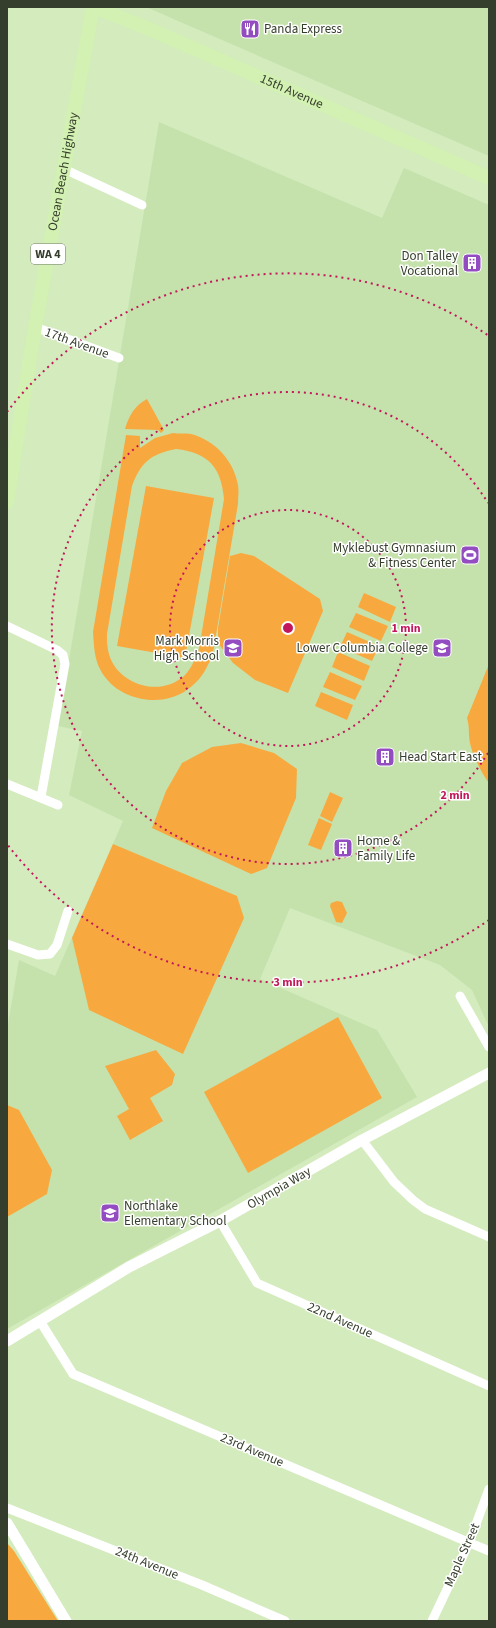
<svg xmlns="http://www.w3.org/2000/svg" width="496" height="1628" font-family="'Source Sans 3',sans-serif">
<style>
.built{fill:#c6e2ac}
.green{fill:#f7a940;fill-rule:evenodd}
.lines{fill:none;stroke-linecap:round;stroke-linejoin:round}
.minor{stroke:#fff;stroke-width:9}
.tertiary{stroke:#fff;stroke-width:11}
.primary{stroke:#d3f1b2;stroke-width:14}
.ring{fill:none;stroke:#c2185b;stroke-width:2;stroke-dasharray:2 4}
.labels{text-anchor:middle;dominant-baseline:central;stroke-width:3;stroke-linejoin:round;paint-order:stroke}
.shield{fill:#fff;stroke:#72786b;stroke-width:1}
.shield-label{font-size:12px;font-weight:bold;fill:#353e2c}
.poi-label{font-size:13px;fill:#353e2c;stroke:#fff;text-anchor:start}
.street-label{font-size:13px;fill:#353e2c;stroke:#fff}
.centre{fill:#c2185b;stroke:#fff;stroke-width:2}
.ring-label{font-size:12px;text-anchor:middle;font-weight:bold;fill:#c2185b;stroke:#fff;stroke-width:3;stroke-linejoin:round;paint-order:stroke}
</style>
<rect width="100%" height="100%" fill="#d3ebbd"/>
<!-- built -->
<g class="built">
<path d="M146,7h343v149z"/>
<path d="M159,122l223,96 22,-50 85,37v822l-17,-37 -32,-25 -150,-57 -30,71 117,51 40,67 -410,232v-299l12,-70 36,16 68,-155 -54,-26 13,-64 -24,-5z"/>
</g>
<!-- green -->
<g class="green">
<path d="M147,399l17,31 -3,3 -3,-3 -33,-1c4,-13 9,-23 22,-30z"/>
<path d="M173,433c6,1 13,0 18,1 24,6 43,27 47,51 1,6 0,13 0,19l-25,149c-5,13 -10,24 -21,33 -26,24 -74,16 -91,-15 -7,-12 -7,-25 -8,-39l33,-197 14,1v12l15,-10zM176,449c33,4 45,18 48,50l-25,150c-4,10 -7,19 -15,27 -26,23 -70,7 -76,-26 -1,-5 -1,-11 -1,-16l25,-148c9,-24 19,-32 44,-37z"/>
<path d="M146,486l68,12 -29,160 -68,-12z"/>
<path d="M241,553l13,3 66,43 3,12 -35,82 -33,-13 -22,-17 -15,-20v-15l12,-72z"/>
<path d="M364,593l32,14 -6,15 -32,-15z"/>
<path d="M356,613l32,13 -7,15 -32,-14z"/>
<path d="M347,632l32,14 -7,15 -32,-14z"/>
<path d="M338,652l32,14 -6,15 -32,-14z"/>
<path d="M489,664v119c-7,-9 -17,-29 -19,-40 -2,-10 0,-15 -3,-25z"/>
<path d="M330,672l32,14 -7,14 -32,-13z"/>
<path d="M321,692l32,13 -6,15 -32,-14z"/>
<path d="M241,743l33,10 23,16 -1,29 -29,70 -16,6 -99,-46 14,-37 16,-28 30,-16z"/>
<path d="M330,792l13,6 -11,24 -12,-6z"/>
<path d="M319,818l13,6 -11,26 -13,-5z"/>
<path d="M113,844l124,52 7,22 -61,136 -94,-44 -17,-72z"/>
<path d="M337,901l5,1 5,11 -5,10 -6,-1 -6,-16 1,-3z"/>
<path d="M338,1017l44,81 -134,75 -44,-81z"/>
<path d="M156,1050l19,24 -3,11 -22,13 13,23 -33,19 -13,-24 12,-7 -24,-43z"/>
<path d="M7,1105l12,5 33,60 -5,24 -40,23z"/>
<path d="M7,1543l7,8 44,70h-51z"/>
</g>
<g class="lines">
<!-- minor -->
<g class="minor">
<path d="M64,169l78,36"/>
<path d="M35,327l84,31"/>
<path d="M7,626l50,24 6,5 2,9 -24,133"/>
<path d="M7,784l51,21"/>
<path d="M7,944l31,11 12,-1 7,-9 11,-34"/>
<path d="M460,996l29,51"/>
<path d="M362,1140l32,42 19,18 12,9 64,28"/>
<path d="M220,1221l37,62 232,103"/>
<path d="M40,1321l33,53 416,177"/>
<path d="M7,1508l195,77 83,36"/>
<path d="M432,1621l37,-78 20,-54"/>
</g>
<!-- tertiary -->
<g class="tertiary">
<path d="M7,1341l122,-74 91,-46 142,-81 127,-67"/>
<path d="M7,1523l59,98"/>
</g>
<!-- primary -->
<g class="primary">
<path id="s1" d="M94,7l53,21 342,150"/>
<path id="s2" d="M7,502l28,-175 58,-320"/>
</g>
</g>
<!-- distance rings -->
<g class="ring">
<circle cx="288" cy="628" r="118"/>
<path d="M488 753A236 236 0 1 1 488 503"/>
<path d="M489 920A354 354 0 0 1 7 844M7 412A354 354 0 0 1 489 336"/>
</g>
<!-- icons -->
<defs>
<symbol id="restaurant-square" viewBox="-11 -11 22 22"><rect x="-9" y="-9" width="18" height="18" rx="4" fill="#934dc0" stroke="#fff"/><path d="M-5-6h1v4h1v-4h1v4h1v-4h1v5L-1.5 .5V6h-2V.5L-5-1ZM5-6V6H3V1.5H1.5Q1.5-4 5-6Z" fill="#fff"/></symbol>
<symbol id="building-square" viewBox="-11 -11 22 22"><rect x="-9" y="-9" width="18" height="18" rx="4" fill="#934dc0" stroke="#fff"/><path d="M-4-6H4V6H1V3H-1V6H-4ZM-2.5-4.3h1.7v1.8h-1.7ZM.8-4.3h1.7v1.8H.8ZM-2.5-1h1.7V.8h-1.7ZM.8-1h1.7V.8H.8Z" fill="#fff"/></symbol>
<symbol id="stadium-square" viewBox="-11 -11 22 22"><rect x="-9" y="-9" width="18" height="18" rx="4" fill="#934dc0" stroke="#fff"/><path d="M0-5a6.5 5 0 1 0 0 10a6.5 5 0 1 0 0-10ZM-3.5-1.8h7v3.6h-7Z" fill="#fff"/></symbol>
<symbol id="school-square" viewBox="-11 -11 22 22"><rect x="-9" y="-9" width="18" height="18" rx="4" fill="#934dc0" stroke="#fff"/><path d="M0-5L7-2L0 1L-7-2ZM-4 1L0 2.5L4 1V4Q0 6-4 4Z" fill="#fff"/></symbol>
<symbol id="university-square" viewBox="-11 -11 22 22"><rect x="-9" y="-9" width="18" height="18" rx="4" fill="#934dc0" stroke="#fff"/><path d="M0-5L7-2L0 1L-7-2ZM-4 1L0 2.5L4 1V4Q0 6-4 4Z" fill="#fff"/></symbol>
</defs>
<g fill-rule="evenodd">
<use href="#restaurant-square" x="239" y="18" width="22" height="22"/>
<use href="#building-square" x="461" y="252" width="22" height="22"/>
<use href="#stadium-square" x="459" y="544" width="22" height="22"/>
<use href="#school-square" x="222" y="637" width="22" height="22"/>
<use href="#university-square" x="431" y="637" width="22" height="22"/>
<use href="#building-square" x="374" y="746" width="22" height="22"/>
<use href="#building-square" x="332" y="837" width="22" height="22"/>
<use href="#school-square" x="99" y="1202" width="22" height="22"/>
</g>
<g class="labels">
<!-- shield labels -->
<rect class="shield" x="31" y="244" width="34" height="20" rx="3"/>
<g class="shield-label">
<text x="48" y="254">WA 4</text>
</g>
<!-- poi labels -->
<g class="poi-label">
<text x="264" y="29">Panda Express</text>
<text x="458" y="256" text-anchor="end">Don Talley<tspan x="458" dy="15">Vocational</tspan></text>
<text x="456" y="548" text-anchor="end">Myklebust Gymnasium<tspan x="456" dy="15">&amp; Fitness Center</tspan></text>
<text x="219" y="641" text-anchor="end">Mark Morris<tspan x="219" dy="15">High School</tspan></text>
<text x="428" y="648" text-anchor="end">Lower Columbia College</text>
<text x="399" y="757">Head Start East</text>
<text x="357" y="841">Home &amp;<tspan x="357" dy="15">Family Life</tspan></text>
<text x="124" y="1206">Northlake<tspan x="124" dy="15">Elementary School</tspan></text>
</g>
<!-- street labels -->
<g class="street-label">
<text stroke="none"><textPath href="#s1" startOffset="215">15th Avenue</textPath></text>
<text stroke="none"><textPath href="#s2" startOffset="335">Ocean Beach Highway</textPath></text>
<text transform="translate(77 343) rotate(20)">17th Avenue</text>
<text transform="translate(279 1188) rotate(-30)">Olympia Way</text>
<text transform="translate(340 1320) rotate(24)">22nd Avenue</text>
<text transform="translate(252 1450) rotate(23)">23rd Avenue</text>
<text transform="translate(462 1555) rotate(-66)">Maple Street</text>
<text transform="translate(147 1563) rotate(22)">24th Avenue</text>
</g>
</g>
<circle cx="288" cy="628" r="6" class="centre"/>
<g class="ring-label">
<text x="406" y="632">1 min</text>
<text x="455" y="799">2 min</text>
<text x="288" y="986">3 min</text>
</g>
<!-- border -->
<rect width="496" height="1628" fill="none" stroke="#353e2c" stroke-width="16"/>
</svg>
